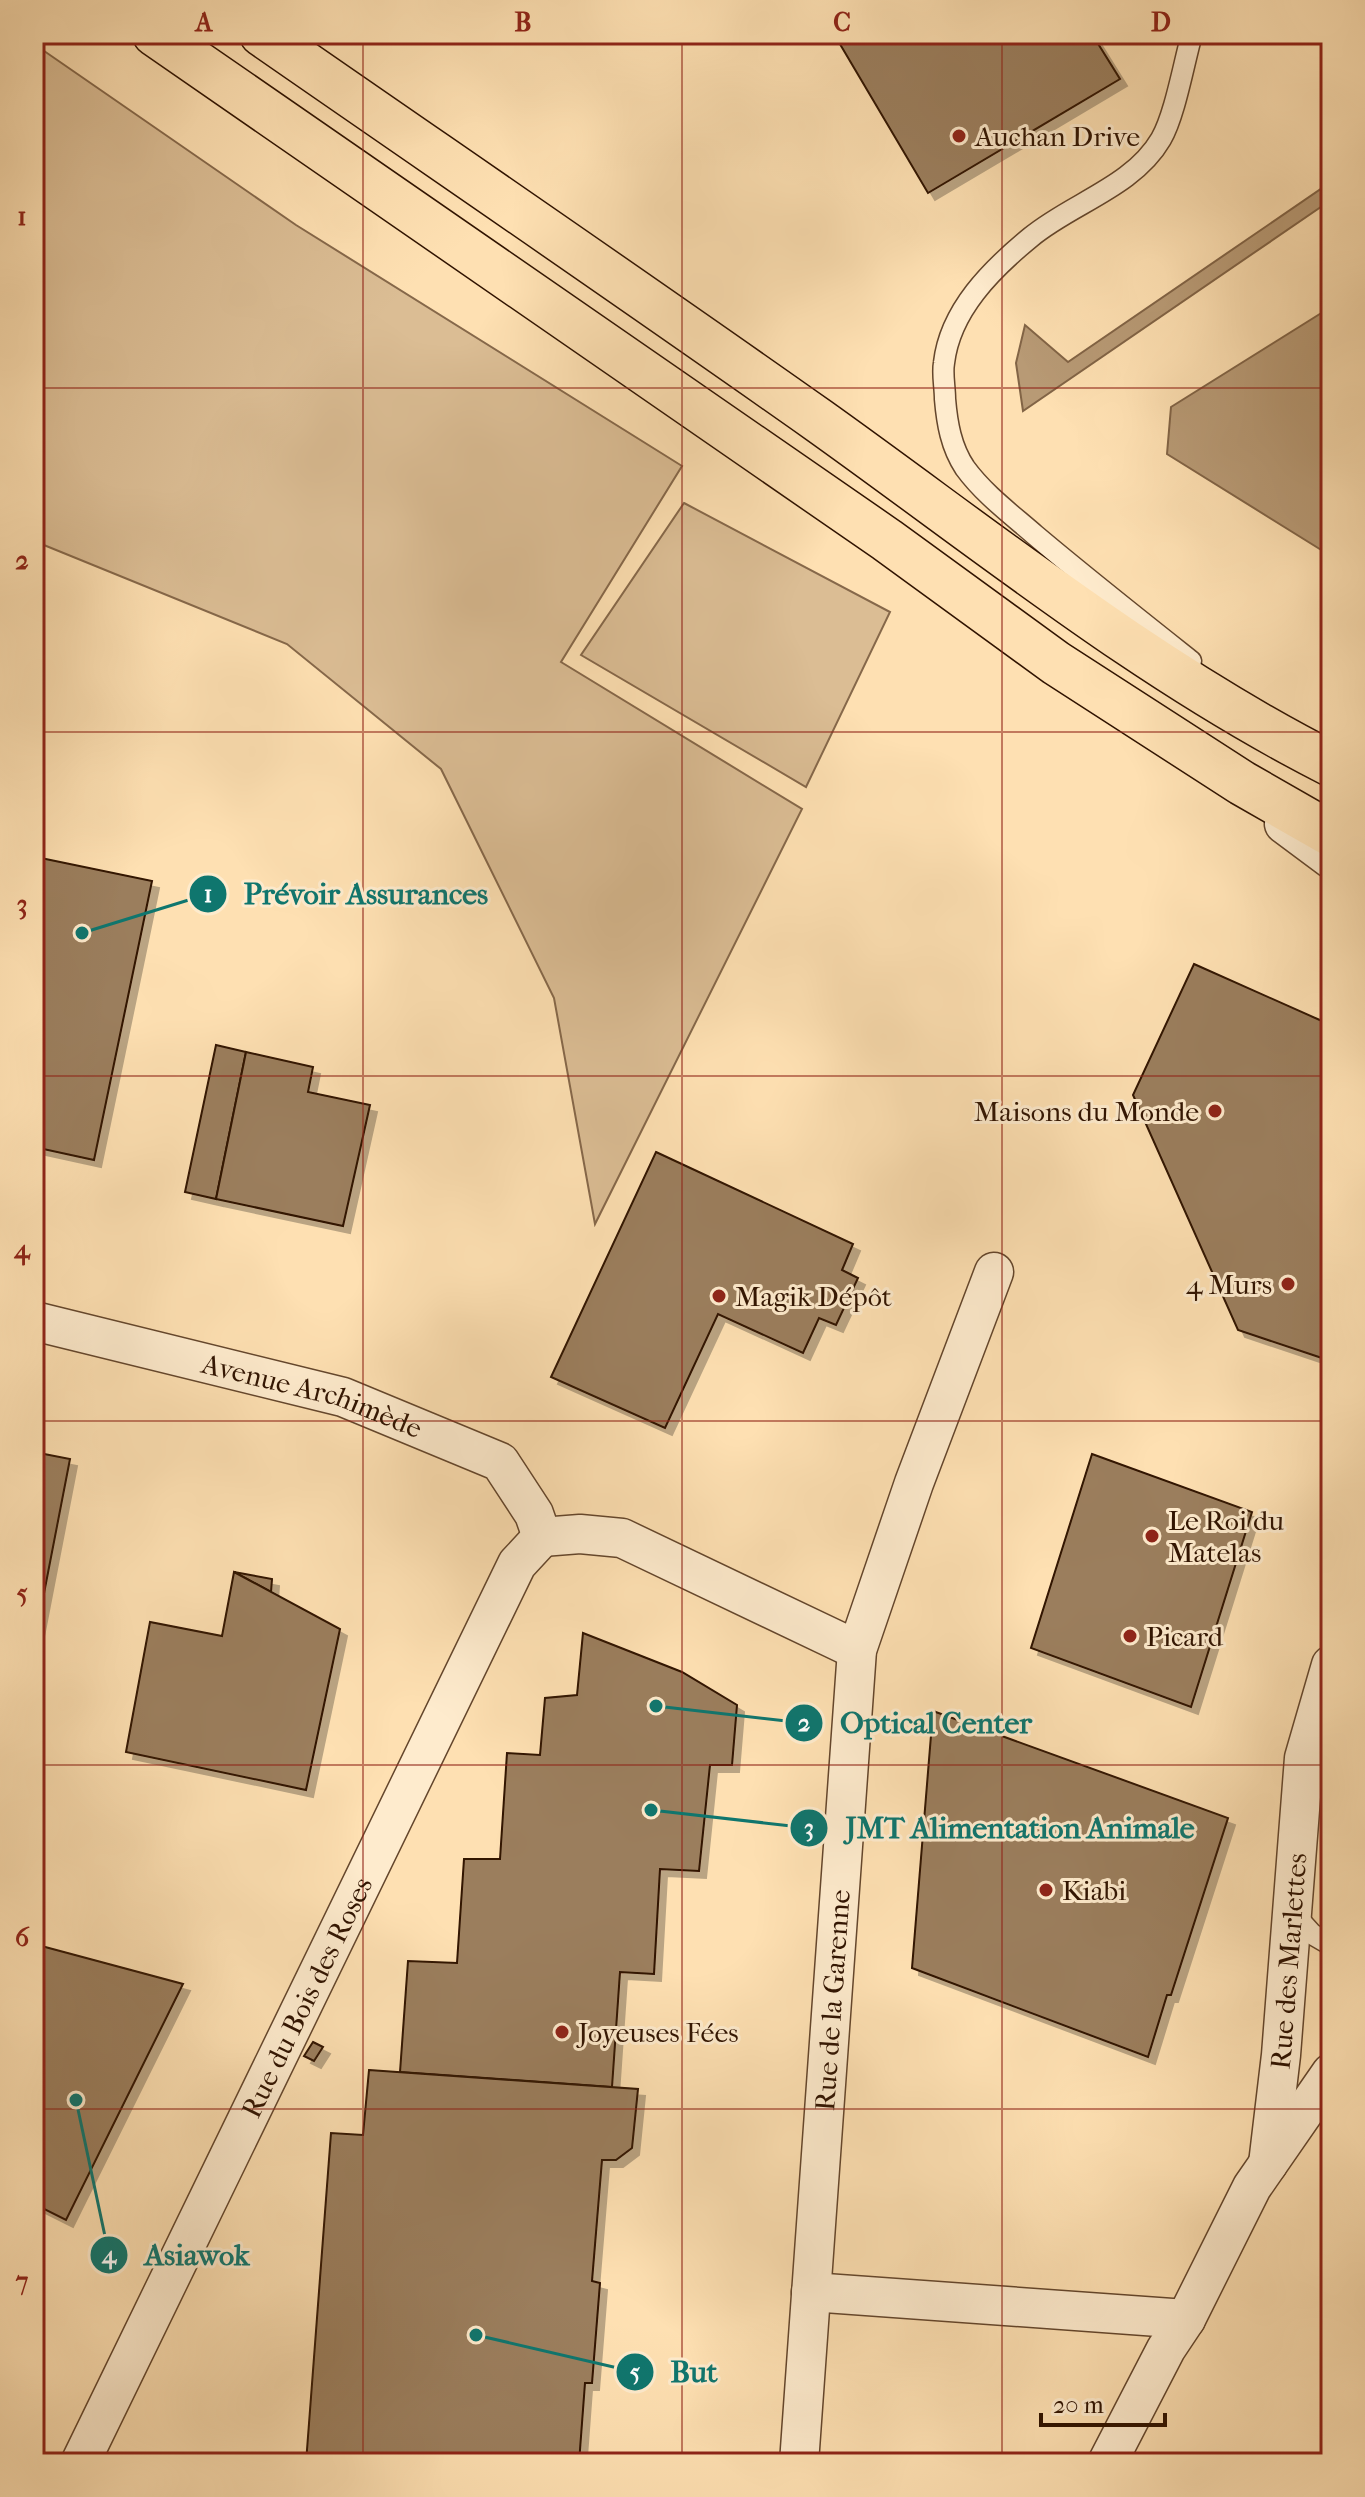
<svg xmlns="http://www.w3.org/2000/svg" width="1365" height="2497" font-family="'IM FELL French Canon',serif">
<style>
.green{fill:#dbbd94;stroke:#86684a;stroke-width:2}
.water{fill:#b89a75;stroke:#826446;stroke-width:2}
.building{fill:#9b7e5d;stroke:#301300;stroke-width:2;filter:url(#shadow)}
.lines{fill:none;stroke-linecap:round;stroke-linejoin:round}
.service-casing{stroke:#64462c;stroke-width:23}
.minor-casing{stroke:#64462c;stroke-width:41}
.primary-casing{stroke:#301300;stroke-width:47}
.service{stroke:#feebcd;stroke-width:20}
.minor{stroke:#feebcd;stroke-width:38}
.primary{stroke:#fee0b2;stroke-width:44}
.grid{fill:none;stroke:#8f2418;stroke-width:2;stroke-opacity:0.55}
.poi-dot{fill:#8f2418;stroke:#feebcd;stroke-width:3}
.labels{text-anchor:middle;dominant-baseline:central;stroke-width:6;stroke-linejoin:round;paint-order:stroke}
.poi-label{font-size:28px;fill:#301300;stroke:#feebcd;text-anchor:start}
.street-label{font-size:28px;fill:#301300;stroke:#feebcd}
.leader{fill:none;stroke:#0f766e;stroke-width:3}
.callout-dot{fill:#0f766e;stroke:#feebcd;stroke-width:3}
.mark-label{font-size:24px;text-anchor:middle;font-weight:bold;fill:#fff}
.callout-label{font-size:30px;text-anchor:middle;font-weight:bold;fill:#0f766e;stroke:#feebcd;stroke-width:6;stroke-linejoin:round;paint-order:stroke}
.neatline{fill:none;stroke:#8f2418;stroke-width:3}
.grid-label{font-size:26px;text-anchor:middle;font-weight:bold;fill:#8f2418}
</style>
<defs>
<filter id="shadow"><feDropShadow dx="7" dy="7" stdDeviation="0" flood-color="#0004"/></filter>
</defs>
<rect width="100%" height="100%" fill="#fee0b2"/>
<filter id="stains"><feTurbulence type="fractalNoise" baseFrequency=".0025" numOctaves="4"/><feColorMatrix values="0 0 0 0 .2 0 0 0 0 .09 0 0 0 0 .02 0 0 0 .5 -.17"/></filter>
<radialGradient id="worn" r=".72"><stop offset=".6" stop-color="#630" stop-opacity="0"/><stop offset="1" stop-color="#630" stop-opacity=".3"/></radialGradient>
<!-- green -->
<g class="green">
<path d="M34,44l262,181 386,241 -121,196 241,147 -207,415 -41,-226 -113,-229 -154,-125 -253,-103z"/>
<path d="M684,503l206,109 -84,175 -225,-132z"/>
</g>
<!-- water -->
<g class="water">
<path d="M1331,182v18l-308,211 -7,-48 9,-38 43,37z"/>
<path d="M1331,307v249l-164,-102 4,-47z"/>
</g>
<!-- building -->
<g class="building">
<path d="M834,34h258l28,45 -192,114z"/>
<path d="M36,857l116,24 -58,279 -60,-13z"/>
<path d="M1194,964l137,61v336l-93,-31 -105,-235z"/>
<path d="M216,1045l30,7 -30,147 -31,-7z"/>
<path d="M246,1052l67,15 -5,25 62,13 -27,121 -127,-27z"/>
<path d="M656,1152l197,92 -11,26 16,8 -22,47 -17,-7 -16,35 -85,-39 -53,114 -114,-51z"/>
<path d="M34,1452l36,7 -36,186z"/>
<path d="M1092,1454l160,58 -61,195 -160,-59z"/>
<path d="M234,1572l38,7 -1,13z"/>
<path d="M234,1572l106,57 -34,161 -180,-38 24,-130 72,14z"/>
<path d="M583,1633l99,39 55,33 -5,60h-22l-11,106 -39,-2 -6,105 -34,-2 -8,115 -212,-15 8,-111 49,2 7,-104h36l7,-106 33,2 5,-57 32,-3z"/>
<path d="M933,1711l295,107 -57,177h-4l-19,62 -236,-89z"/>
<path d="M34,1944l149,40 -117,236 -32,-16z"/>
<path d="M313,2042l10,5 -9,14 -10,-5z"/>
<path d="M369,2070l269,19 -6,59 -16,12h-14l-10,121 8,2 -8,100h-7l-6,80h-273l25,-330 32,2z"/>
</g>
<g class="lines">
<defs>
<g id="service">
<path d="M1191,661c-53,-42 -105,-83 -156,-126 -24,-21 -51,-41 -70,-67 -14,-21 -18,-45 -20,-69 0,-12 -3,-25 -1,-36 6,-53 48,-94 87,-126 41,-34 102,-50 130,-98 14,-24 23,-77 31,-105"/>
<path d="M1293,1913l19,21 19,11"/>
</g>
<g id="minor">
<path d="M1284,824l47,35"/>
<path id="s1" d="M34,1321l309,76 157,65 34,52 8,23"/>
<path d="M542,1537l38,-3 42,4 235,112"/>
<path id="s2" d="M1268,2164l13,-109 23,-297 27,-93"/>
<path d="M811,2292l375,27"/>
<path id="s3" d="M80,2463l437,-899 25,-27"/>
<path id="s4" d="M799,2463l58,-813 57,-167 80,-211"/>
<path d="M1107,2463l59,-114 20,-30 66,-132 79,-114"/>
</g>
<g id="primary">
<path d="M155,34l732,506 169,123 186,120 89,51"/>
<path d="M262,34c186,129 372,256 556,386 167,119 329,251 513,344"/>
</g>
</defs>
<!-- service casing -->
<use href="#service" class="service-casing"/>
<!-- minor casing -->
<use href="#minor" class="minor-casing"/>
<!-- primary casing -->
<use href="#primary" class="primary-casing"/>
<!-- service -->
<use href="#service" class="service"/>
<!-- minor -->
<use href="#minor" class="minor"/>
<!-- primary -->
<use href="#primary" class="primary"/>
</g>
<!-- grid -->
<path class="grid" d="M363,34v2429M682,34v2429M1002,34v2429M34,388h1297M34,732h1297M34,1076h1297M34,1421h1297M34,1765h1297M34,2109h1297"/>
<!-- markers -->
<g class="poi-dot">
<circle cx="959" cy="136" r="8"/>
<circle cx="1215" cy="1111" r="8"/>
<circle cx="1288" cy="1284" r="8"/>
<circle cx="719" cy="1296" r="8"/>
<circle cx="1152" cy="1536" r="8"/>
<circle cx="1130" cy="1636" r="8"/>
<circle cx="1046" cy="1890" r="8"/>
<circle cx="562" cy="2032" r="8"/>
</g>
<g class="labels">
<!-- poi labels -->
<g class="poi-label">
<text x="975" y="136">Auchan Drive</text>
<text x="1199" y="1111" text-anchor="end">Maisons du Monde</text>
<text x="1272" y="1284" text-anchor="end">4 Murs</text>
<text x="735" y="1296">Magik Dépôt</text>
<text x="1168" y="1520">Le Roi du<tspan x="1168" dy="32">Matelas</tspan></text>
<text x="1146" y="1636">Picard</text>
<text x="1062" y="1890">Kiabi</text>
<text x="578" y="2032">Joyeuses Fées</text>
</g>
<!-- street labels -->
<g class="street-label">
<text stroke="none"><textPath href="#s1" startOffset="288">Avenue Archimède</textPath></text>
<text stroke="none"><textPath href="#s2" startOffset="204">Rue des Marlettes</textPath></text>
<text stroke="none"><textPath href="#s3" startOffset="518">Rue du Bois des Roses</textPath></text>
<text stroke="none"><textPath href="#s4" startOffset="464">Rue de la Garenne</textPath></text>
</g>
</g>
<!-- callouts -->
<path class="leader" d="M82 933L208 894M656 1706L804 1723M651 1810L809 1828M76 2100L109 2255M476 2335L635 2372"/>
<g class="callout-dot">
<circle cx="82" cy="933" r="8"/>
<circle cx="656" cy="1706" r="8"/>
<circle cx="651" cy="1810" r="8"/>
<circle cx="76" cy="2100" r="8"/>
<circle cx="476" cy="2335" r="8"/>
<circle cx="208" cy="894" r="20"/>
<circle cx="804" cy="1723" r="20"/>
<circle cx="809" cy="1828" r="20"/>
<circle cx="109" cy="2255" r="20"/>
<circle cx="635" cy="2372" r="20"/>
</g>
<g class="mark-label">
<text x="208" y="902">1</text>
<text x="804" y="1731">2</text>
<text x="809" y="1836">3</text>
<text x="109" y="2263">4</text>
<text x="635" y="2380">5</text>
</g>
<g class="callout-label">
<text x="366" y="904">Prévoir Assurances</text>
<text x="936" y="1733">Optical Center</text>
<text x="1020" y="1838">JMT Alimentation Animale</text>
<text x="197" y="2265">Asiawok</text>
<text x="694" y="2382">But</text>
</g>
<!-- margin -->
<rect width="1365" height="2497" fill="none" stroke="#fee0b2" stroke-width="88"/>
<!-- scale -->
<path d="M1041 2413v12h124v-12" fill="none" stroke="#301300" stroke-width="4"/>
<text x="1053" y="2413" font-size="24" fill="#301300" stroke="#feebcd" stroke-width="6" paint-order="stroke">20 m</text>
<rect x="44" y="44" width="1277" height="2409" class="neatline"/>
<g class="grid-label">
<text x="204" y="31">A</text>
<text x="523" y="31">B</text>
<text x="842" y="31">C</text>
<text x="1161" y="31">D</text>
<text x="22" y="225">1</text>
<text x="22" y="569">2</text>
<text x="22" y="913">3</text>
<text x="22" y="1258">4</text>
<text x="22" y="1602">5</text>
<text x="22" y="1946">6</text>
<text x="22" y="2290">7</text>
</g>
<rect width="100%" height="100%" filter="url(#stains)"/>
<rect width="100%" height="100%" fill="url(#worn)"/>
</svg>
